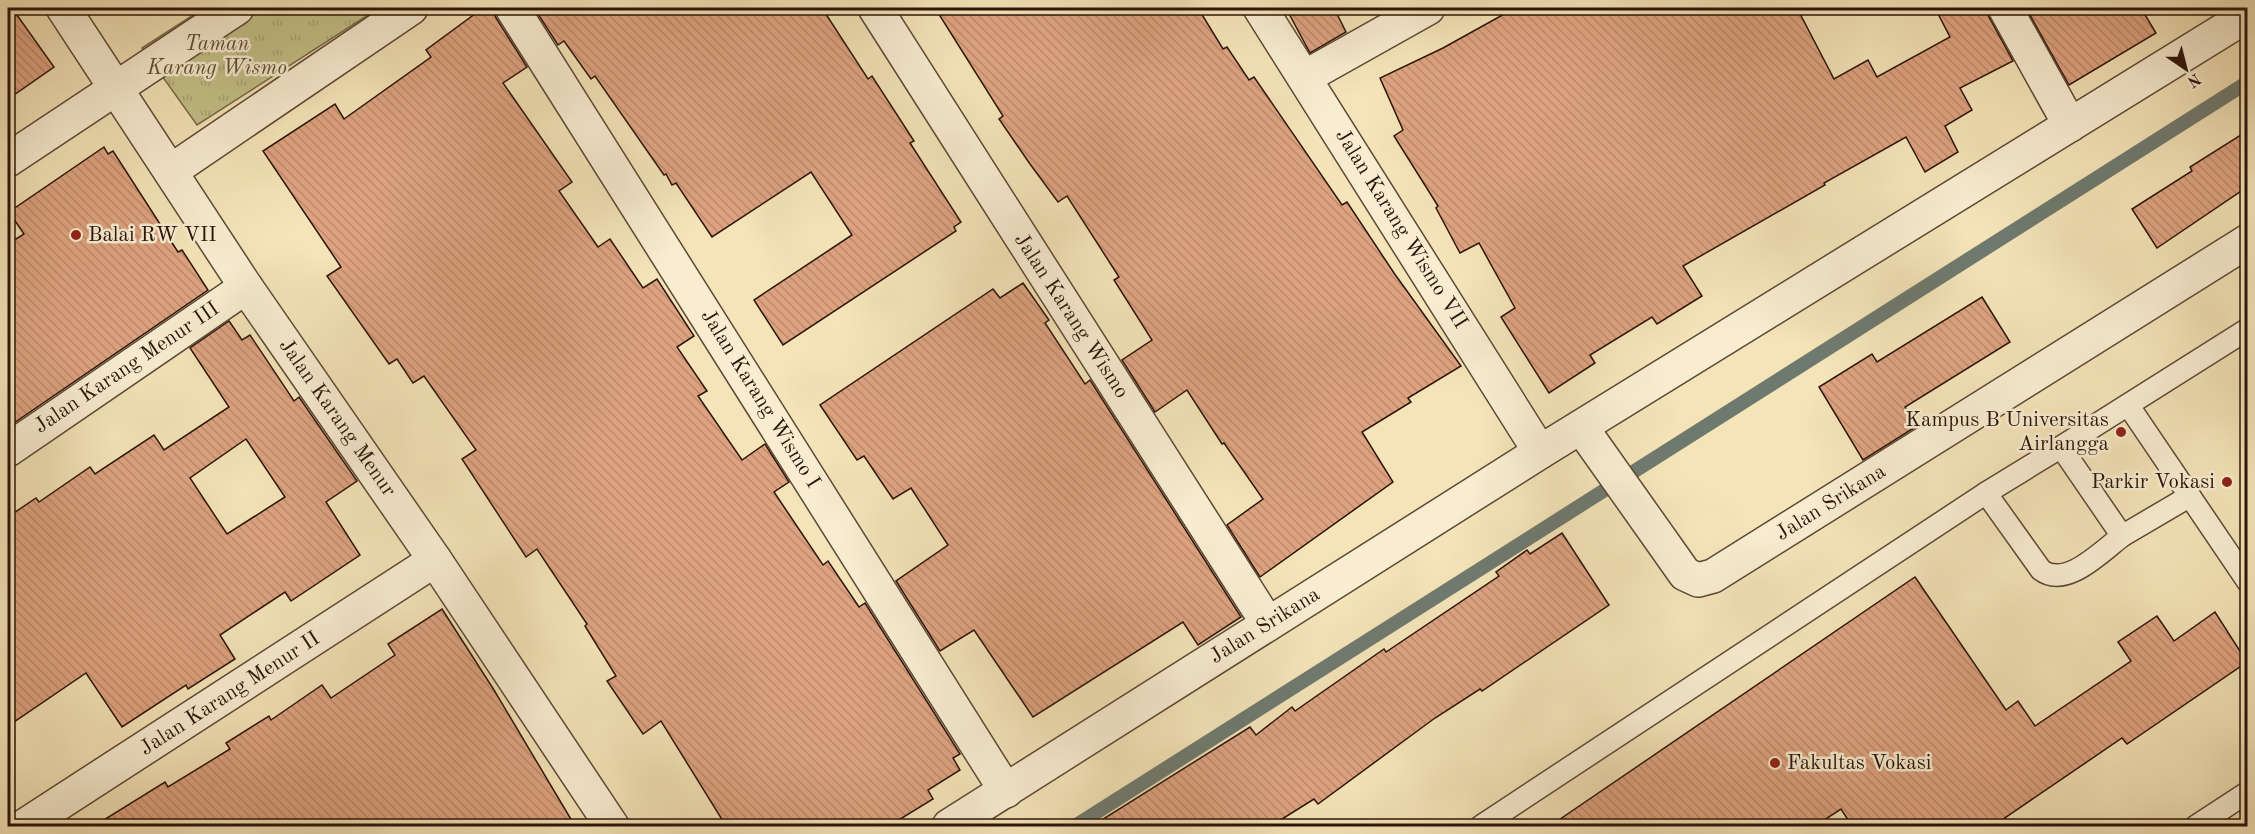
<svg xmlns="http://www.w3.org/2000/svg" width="2255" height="834" font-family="'Old Standard TT',serif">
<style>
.park{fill:url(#park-tufts);stroke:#786a4a;stroke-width:1.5}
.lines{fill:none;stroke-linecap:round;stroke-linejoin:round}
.stream{stroke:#6f7a6f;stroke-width:14}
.building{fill:url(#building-back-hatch);stroke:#2b140a;stroke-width:1.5;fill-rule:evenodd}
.service-casing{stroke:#5d4836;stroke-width:24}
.minor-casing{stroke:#5d4836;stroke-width:36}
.service{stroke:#f8edd1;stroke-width:21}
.minor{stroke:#f8edd1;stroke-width:33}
.poi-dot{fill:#8f2418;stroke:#f8edd1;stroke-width:2}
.labels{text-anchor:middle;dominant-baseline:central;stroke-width:5;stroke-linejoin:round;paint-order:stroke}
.park-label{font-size:21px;font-style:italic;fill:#615136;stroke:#f8edd1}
.street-label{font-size:21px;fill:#2b140a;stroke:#f8edd1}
.poi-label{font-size:21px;fill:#2b140a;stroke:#f8edd1;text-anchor:start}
</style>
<defs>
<pattern id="park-tufts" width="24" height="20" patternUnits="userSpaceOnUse" patternTransform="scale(1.5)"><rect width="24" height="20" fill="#c4c189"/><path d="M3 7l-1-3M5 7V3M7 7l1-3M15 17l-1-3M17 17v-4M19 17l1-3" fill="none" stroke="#a9a575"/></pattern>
<pattern id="building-back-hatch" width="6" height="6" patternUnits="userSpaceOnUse" patternTransform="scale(1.5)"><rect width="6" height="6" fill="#dda380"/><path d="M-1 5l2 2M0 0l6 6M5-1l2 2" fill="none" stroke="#be8b6d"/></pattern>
</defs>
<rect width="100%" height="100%" fill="#f4e4b8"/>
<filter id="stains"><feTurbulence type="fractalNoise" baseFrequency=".00333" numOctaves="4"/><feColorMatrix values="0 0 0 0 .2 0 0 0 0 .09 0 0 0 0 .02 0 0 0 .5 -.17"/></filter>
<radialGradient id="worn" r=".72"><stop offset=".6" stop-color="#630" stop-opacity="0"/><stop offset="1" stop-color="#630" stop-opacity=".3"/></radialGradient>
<!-- park -->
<path class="park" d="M204,8h175l-182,117 -55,-77z"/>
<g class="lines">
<!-- stream -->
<path class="stream" d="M1075,826l1173,-744"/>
</g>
<!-- building -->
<g class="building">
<path d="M8,8h4l42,59 -46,32z"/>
<path d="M483,8h10l3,10 31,49 -24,16 69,99 -13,9 39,56 12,-8 33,49 14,-9 37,57 -17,11 30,44 -9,5 44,64 23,-16 24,38 -15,10 49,73 5,-4 31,46 6,-4 95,151 -7,4 7,12 -32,20 5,9 -44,27h-163l-65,-105 -18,13 -36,-53 9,-5 -31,-50 2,-2 -50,-75 -11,8 -64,-98 14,-9 -52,-74 -11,7 -16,-24 -8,5 -62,-88 14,-9 -78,-116 72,-47 9,15 87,-62 -5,-7z"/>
<path d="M534,8h288l46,71 4,-3 42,65 -4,2 51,79 -7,5 2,4 -173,114 -29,-45 98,-65 -41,-63 -99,65 -36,-54 -4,2 -6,-11 -2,1 -69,-99 -4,3 -27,-38 -6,4z"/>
<path d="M935,8h263l25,41 4,-2 22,33 5,-3 88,128 5,-3 47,71 67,93 -53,32 3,4 -49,30 31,50 -133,95 -33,-52 36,-26 -39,-56 -2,1 -35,-54 -32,22 -33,-52 30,-20 -38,-60 5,-3 -52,-81 -9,6 -28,-38 -31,-45 4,-3z"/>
<path d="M1286,8h48l12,24 -36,21z"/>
<path d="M1515,8h282l37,71 34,-19 9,17 73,-40 -15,-29h51l3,9 24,44 -53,27 12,22 -27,16 13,26 -33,20 -19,-35 -82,46 1,2 -142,81 19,30 -45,28 -5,-7 -62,38 5,8 -46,30 -48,-76 14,-9 -36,-65 -19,10 -24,-45 2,-2 -44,-70 9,-6 -23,-52 63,-30z"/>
<path d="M2026,8h115l15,25 -87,52z"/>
<path d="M2247,131v56l-90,61 -25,-39 60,-38 -2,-4z"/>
<path d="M104,147l4,7 5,-3 65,101 4,-2 26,40 -200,137v-183l16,-10 -15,-22z"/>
<path d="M1023,283l26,37 -4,3 40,61 5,-4 151,237 -43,28 -15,-23 -150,95 -59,-87 -34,21 -44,-70 52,-36 -37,-57 -18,11 -29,-43 -7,4 -37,-55 173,-116 7,9z"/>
<path d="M1982,297l28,45 -105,65 12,19 -54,34 -44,-73 53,-33 5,8z"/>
<path d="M229,321l13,19 8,-5 44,66 5,-4 58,84 -31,21 34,53 -69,46 -6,-9 -65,43 15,24 -47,30 -2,-4 -64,42 -36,-54 -78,53v-209l28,-19 3,4 51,-35 5,7 59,-39 10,15 65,-43 -39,-59zM246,439l39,58 -58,37 -37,-56z"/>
<path d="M1562,533l47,72 -127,86 -2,-2 -45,29 -117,86 -4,-5 -43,27h-179l158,-99 6,8 36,-28 3,4 89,-62 2,3 113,-76 -3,-4 31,-22 3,4z"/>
<path d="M1915,577l91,133 12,-9 17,25 96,-65 -13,-19 39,-26 17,25 41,-29 32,50 -120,82 -5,-6 -129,88h-141l-11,-17 -26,17h-265z"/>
<path d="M442,609l52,81 81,136h-481l71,-44 3,5 62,-38 -4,-6 43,-27 2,4 51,-35 9,13 64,-43 -7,-11z"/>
</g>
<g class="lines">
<defs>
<g id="service">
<path d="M2128,405l120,177"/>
<path d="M1986,493l55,77c25,19 61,-19 81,-34l-61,-89 187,-118"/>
<path d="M2122,536l68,-40"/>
<path d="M1481,826l505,-333 75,-46"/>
<path d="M2196,826l52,-34"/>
</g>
<g id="minor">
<path d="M63,8l183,279 189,273 177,266"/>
<path d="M512,8l494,783"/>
<path d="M875,8l393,616"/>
<path d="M1260,8l280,444"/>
<path d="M2005,8l65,117"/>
<path d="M1305,77l123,-69"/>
<path d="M8,160l229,-152"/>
<path d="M171,171l240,-163"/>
<path d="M1581,427l104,147 13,6 15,-4 535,-335"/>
<path d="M8,450l238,-163"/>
<path d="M24,826l411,-266"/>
<path d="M949,826l591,-374 708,-437"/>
</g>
</defs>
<!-- service casing -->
<use href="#service" class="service-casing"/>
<!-- minor casing -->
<use href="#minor" class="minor-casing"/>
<!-- service -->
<use href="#service" class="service"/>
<!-- minor -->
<use href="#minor" class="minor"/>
</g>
<!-- markers -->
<g class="poi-dot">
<circle cx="76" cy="235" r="6"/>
<circle cx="2121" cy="432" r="6"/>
<circle cx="2227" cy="482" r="6"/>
<circle cx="1775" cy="763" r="6"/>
</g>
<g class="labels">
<!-- park labels -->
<g class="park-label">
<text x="217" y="44">Taman<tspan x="217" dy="24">Karang Wismo</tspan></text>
</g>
<!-- street labels -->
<g class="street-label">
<text transform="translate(1401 229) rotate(58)">Jalan Karang Wismo VII</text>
<text transform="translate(1071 316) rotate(57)">Jalan Karang Wismo</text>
<text transform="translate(127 368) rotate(-34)">Jalan Karang Menur III</text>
<text transform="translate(760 399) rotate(58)">Jalan Karang Wismo I</text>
<text transform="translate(337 418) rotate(55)">Jalan Karang Menur</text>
<text transform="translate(1831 503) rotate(-32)">Jalan Srikana</text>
<text transform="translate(1265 626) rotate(-32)">Jalan Srikana</text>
<text transform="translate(230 694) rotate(-33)">Jalan Karang Menur II</text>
</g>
<!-- poi labels -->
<g class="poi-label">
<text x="88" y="235">Balai RW VII</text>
<text x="2109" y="420" text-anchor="end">Kampus B Universitas<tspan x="2109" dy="24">Airlangga</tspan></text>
<text x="2215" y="482" text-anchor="end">Parkir Vokasi</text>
<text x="1787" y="763">Fakultas Vokasi</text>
</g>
</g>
<!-- margin -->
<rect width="2255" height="834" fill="none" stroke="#f4e4b8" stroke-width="30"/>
<rect x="9" y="9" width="2237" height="816" fill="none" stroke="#2b140a" stroke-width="3"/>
<rect x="15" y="15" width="2225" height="804" fill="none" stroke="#2b140a" stroke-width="1.5"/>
<!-- north arrow -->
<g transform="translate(2186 69) rotate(145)" stroke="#f8edd1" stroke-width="4.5" paint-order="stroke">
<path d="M0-4.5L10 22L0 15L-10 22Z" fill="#2b140a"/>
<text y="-9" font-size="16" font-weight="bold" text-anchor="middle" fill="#2b140a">N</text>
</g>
<rect width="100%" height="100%" filter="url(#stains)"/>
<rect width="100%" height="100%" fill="url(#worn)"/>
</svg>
